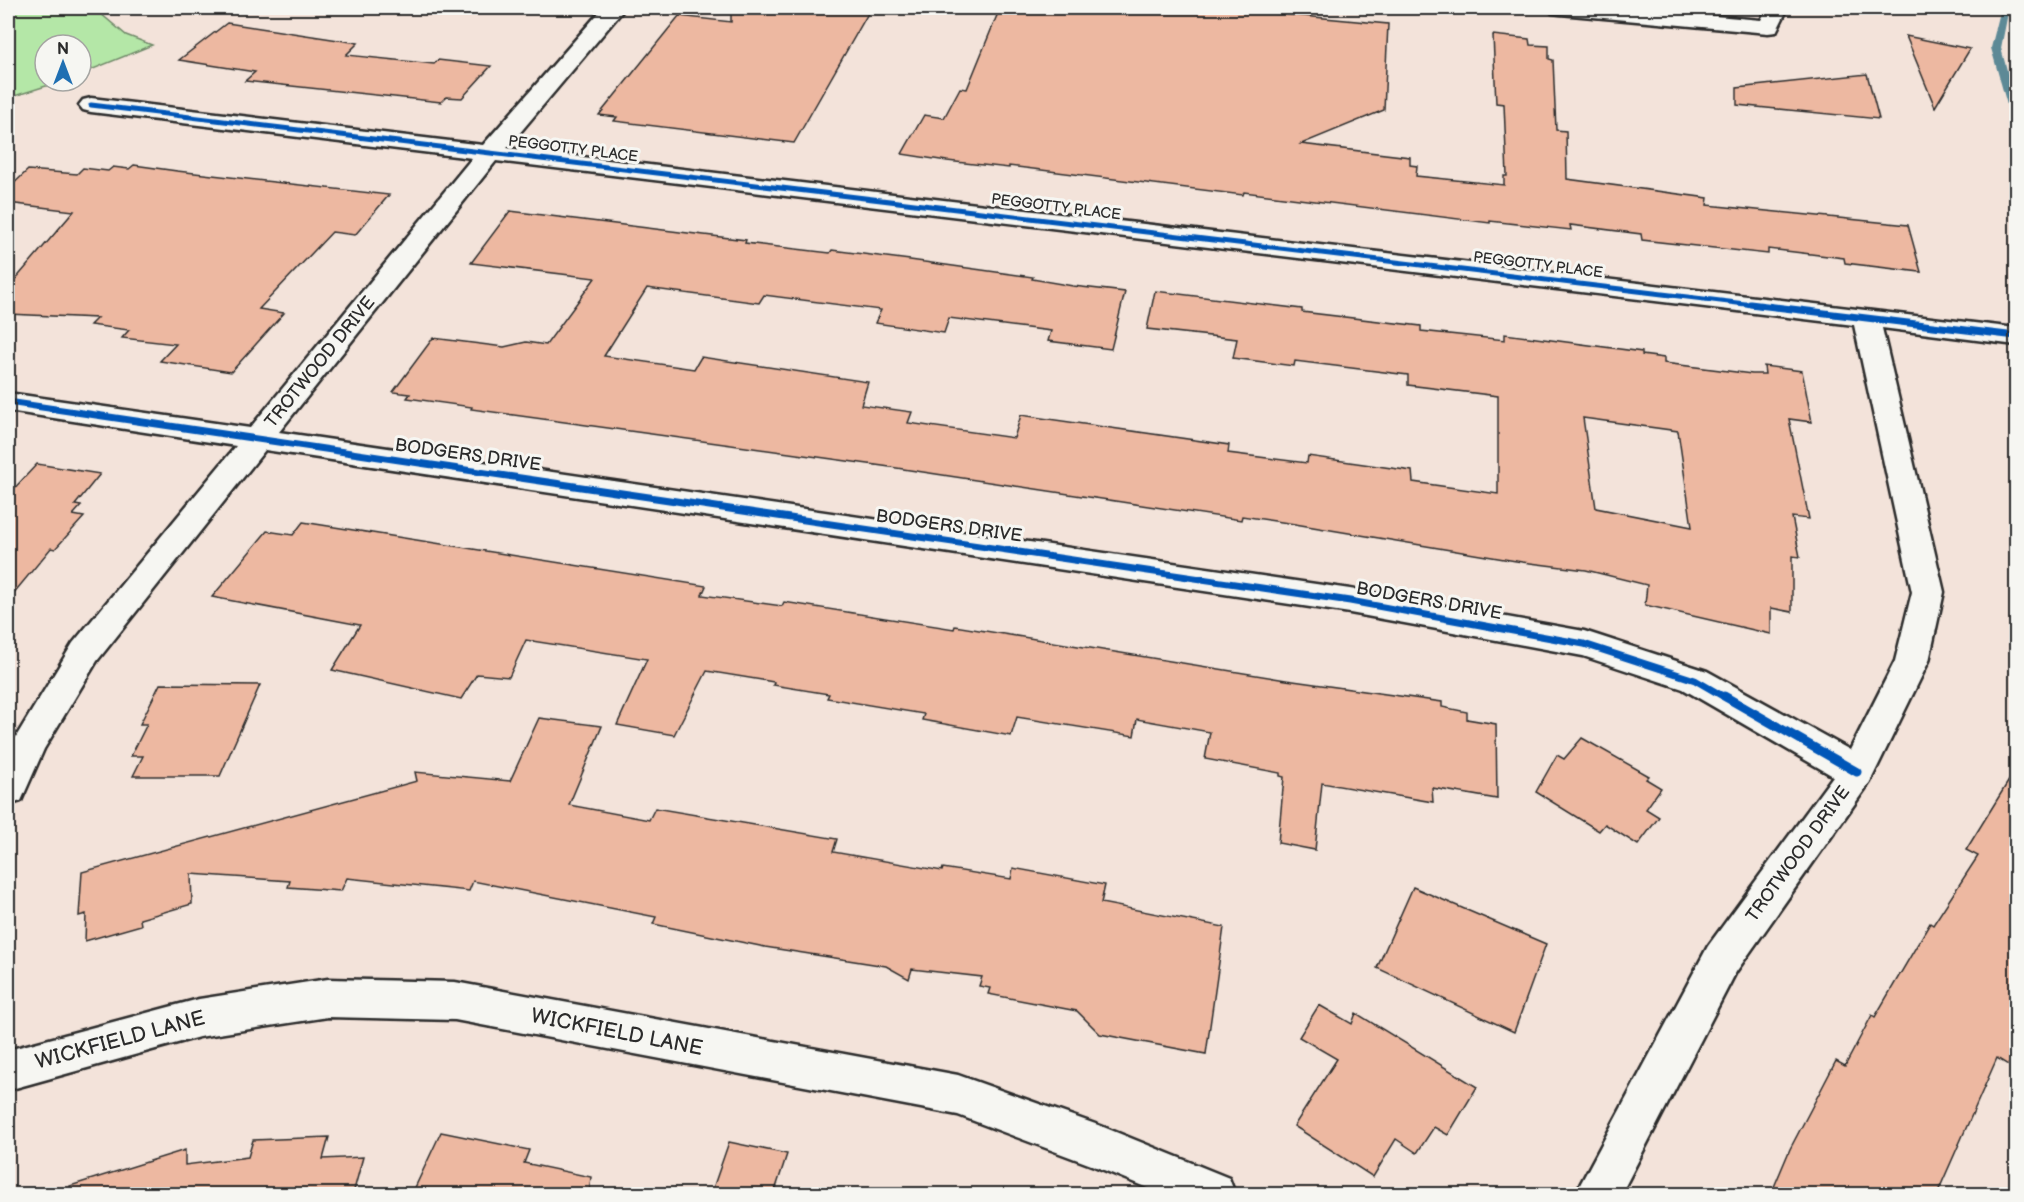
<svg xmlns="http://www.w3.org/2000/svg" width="2024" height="1202" font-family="'Balsamiq Sans',sans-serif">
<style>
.green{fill:#b4e7a7;stroke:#708969;stroke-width:1.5}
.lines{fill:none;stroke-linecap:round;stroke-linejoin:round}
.stream{fill:#5d8996;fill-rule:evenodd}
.building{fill:#edb8a1;stroke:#2b2b2b;stroke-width:1.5;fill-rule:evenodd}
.minor-casing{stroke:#2b2b2b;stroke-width:5}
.minor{fill:#f6f6f2;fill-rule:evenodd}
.cycleway-far2-casing{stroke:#f6f6f2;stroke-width:8}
.cycleway-far1-casing{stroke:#f6f6f2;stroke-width:10}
.cycleway-casing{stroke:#f6f6f2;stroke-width:13}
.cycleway-far2{stroke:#0057b8;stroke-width:5}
.cycleway-far1{stroke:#0057b8;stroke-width:7}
.cycleway{stroke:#0057b8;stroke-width:9}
.labels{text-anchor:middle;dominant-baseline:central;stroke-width:6;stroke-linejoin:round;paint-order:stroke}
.far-street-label{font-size:15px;fill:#2b2b2b;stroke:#f6f6f2}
.street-label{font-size:18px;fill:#2b2b2b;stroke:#f6f6f2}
.near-street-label{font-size:21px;fill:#2b2b2b;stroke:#f6f6f2}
</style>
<rect width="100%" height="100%" fill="#f3e3da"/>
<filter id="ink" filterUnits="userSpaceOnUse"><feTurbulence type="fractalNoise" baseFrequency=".0167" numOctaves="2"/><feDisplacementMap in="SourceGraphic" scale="12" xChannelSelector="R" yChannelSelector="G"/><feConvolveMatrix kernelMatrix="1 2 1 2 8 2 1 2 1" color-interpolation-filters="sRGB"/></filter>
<g filter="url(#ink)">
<!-- green -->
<path class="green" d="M8,8h86l32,27 26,10 -71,29v-29h-36v36h17l-54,17z"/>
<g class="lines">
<!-- stream -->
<path class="stream" d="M2001,8h8l-8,40 15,56v18l-5,-3 -20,-71z"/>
</g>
<!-- building -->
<g class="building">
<path d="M731,8h140l-77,135 -180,-22 3,-4 -18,-2 80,-99 52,6z"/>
<path d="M1000,8h219l169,16 -4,86 -83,34 109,13v8l7,1 -1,10 88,9v-9h3l-3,-72 -8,-1 -3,-68 36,4 1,6 19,1v13l4,1 3,70 10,1 1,48 141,19 -1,7 201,20 13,47 -76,-9 -1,-5 -76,-9v5l-126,-14 -1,-6 -71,-9 1,5 -81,-9v2l-246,-31 -1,3 -234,-29v2l-62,-7 -45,-7 22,-39 20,3 16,-30 7,1z"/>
<path d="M227,23l131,20 -12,12 88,9 4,-4 53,6 -29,32 -16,-1 -5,5 -196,-21 10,-9 -76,-12z"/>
<path d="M1906,36l64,13 -35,58z"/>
<path d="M1867,74l12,45 -142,-14v-17z"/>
<path d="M134,165l43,6 212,24 -34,40 -23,-3 -73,77 25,4 -53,59 -71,-11 16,-17 -54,-6 7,-8 -39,-5 7,-7 -89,-4v-26l66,-77 -66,-8v-14l20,-19 49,4 6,-6 25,3 5,-4 16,2z"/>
<path d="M510,211l194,24 42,5 -1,3 85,10 2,-3 78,10 123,17 -1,2 41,7 52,6 -14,57 -63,-8 3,-10 -102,-13 -5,15 -69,-10 6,-13 -117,-15 -5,8 -112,-15 -43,68 90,13 7,-12 167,25 -7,23 51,7 -4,11 106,15 7,-23 208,30 -1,8 79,10 1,-7 104,15 1,11 85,12v-98l-90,-11v-10l-113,-14 -1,5 -61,-8 4,-19 -90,-10 8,-38 147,18v3l119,14v5l84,9v-6l137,18v3l22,3v5l88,11h13l-1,-8 38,5 10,51 -23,-3 20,100 -17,-2 8,40 -8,-1v56l-21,-4v26l-126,-29 2,-20 -61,-15 -64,-8 -227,-38 -53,-8 -1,4 -351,-53 -419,-58 1,-2 -65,-9 3,-4 -17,-2 40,-54 71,9 22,-5 20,3 49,-67 -124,-15zM1583,418l95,13 14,96 -96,-19z"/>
<path d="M37,464l63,10 -25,31 6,1 -8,9 11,2 -29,32 -4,-1 -43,52v-105z"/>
<path d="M303,522l403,64 -4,9 80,11 2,-4 170,27 1,-3 331,54 156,22v5l25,5v7l29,5 1,75 -65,-11 1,14 -111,-19 -7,67 -37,-7 6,-66 -4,-1v-3l-75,-14 5,-27 -73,-13 -3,17 -117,-19 -6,19 -89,-16 2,-6 -97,-16 2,-4 -56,-9 1,-3 -67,-11 -33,64 -57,-10 30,-66 -121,-19 -17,37 -32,-3 -16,25 -129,-29 28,-45 -148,-28 55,-66 26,4z"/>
<path d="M160,684l100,1 -40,91h-87l10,-20h-12l16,-32h-7z"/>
<path d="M539,718l63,8 -33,79 80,15 6,-12 182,31 -4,13 109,19 1,-3 68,11 2,-11 92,17 -4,18 123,24 -18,127 -106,-20 -23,-23 -89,-17 2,-6 -11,-2 3,-9 -70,-8 -3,10 -23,-13 -121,-19 -112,-23 3,-7 -183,-36 -4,10 -122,-13 -6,13 -53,-4 2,-6 -99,-7 1,30 -52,15 1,6 -56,16 1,-27 -7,2 3,-44 335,-91 -2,-9 95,9z"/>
<path d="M1582,738l67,38 -3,3 15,9 -15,21 13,8 -21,28 -33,-21 -6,7 -63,-39 21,-37 7,4z"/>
<path d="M2016,769v301l-19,-12 -60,136h-166l19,-45 46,-88 9,5 27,-51 3,2 55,-94 3,2 45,-69 -12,-6z"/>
<path d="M1413,887l133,57 -32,88 -137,-64z"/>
<path d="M1319,1005l33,19 4,-11 121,74 -29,48 -14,-8 -17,26 -21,-14 -23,38 -79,-51 43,-67 -38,-22z"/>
<path d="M441,1132l88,18 -5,13 67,14 -2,17h-177z"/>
<path d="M329,1137l-6,22 40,-2 -10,37h-282l-1,-8 115,-36v15l63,-8 5,-17z"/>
<path d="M729,1142l58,12 -13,40h-63z"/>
</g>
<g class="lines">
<defs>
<g id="minor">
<path d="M603,8h22l-118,140 1509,180v17l-134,-17 62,264 -15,69 -59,121 -134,190 -115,222h-46l133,-248 125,-170 -150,-87 -100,-33 -233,-43 -1085,-163 -168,211 -53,88 -23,52 -13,4v-55l65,-107 163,-197 -228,-35v-18l242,35 222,-270 -381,-46 -8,-2 -4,-5 4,-5 8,-2 392,47zM496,161l1358,164 58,267 -17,69 -45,89 -143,-79 -123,-40 -234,-42 -1071,-157z"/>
<path d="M1549,8h76l136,12 6,-12h21l-12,24 -8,1 -208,-19 -8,-1z"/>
<path d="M328,979l127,3 503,93 143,51 128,52 6,16h-73l-68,-28 -136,-51 -503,-95 -127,-3 -129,20 -191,53v-40l191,-51z"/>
</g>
</defs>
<!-- minor casing -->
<use href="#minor" class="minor-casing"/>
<!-- minor -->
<use href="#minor" class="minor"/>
<defs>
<path id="cycleway-far2" d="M91,105l1671,201"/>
<g id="cycleway-far1">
<path d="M1750,304l266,32"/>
<path d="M8,402l1342,199 234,43 111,36 31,18"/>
</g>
<path id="cycleway" d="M1724,696l133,76"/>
</defs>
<!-- cycleway-far2 casing -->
<use href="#cycleway-far2" class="cycleway-far2-casing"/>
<!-- cycleway-far1 casing -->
<use href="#cycleway-far1" class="cycleway-far1-casing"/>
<!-- cycleway casing -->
<use href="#cycleway" class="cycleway-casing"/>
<!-- cycleway-far2 -->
<use href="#cycleway-far2" class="cycleway-far2"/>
<!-- cycleway-far1 -->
<use href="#cycleway-far1" class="cycleway-far1"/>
<!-- cycleway -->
<use href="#cycleway" class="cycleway"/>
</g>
</g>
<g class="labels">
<!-- far-street labels -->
<g class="far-street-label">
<text transform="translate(573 149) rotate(7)">PEGGOTTY PLACE</text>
<text transform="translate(1056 207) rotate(7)">PEGGOTTY PLACE</text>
<text transform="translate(1538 265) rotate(7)">PEGGOTTY PLACE</text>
</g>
<!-- street labels -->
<g class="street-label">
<text transform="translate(320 362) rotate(-51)">TROTWOOD DRIVE</text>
<text transform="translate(468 455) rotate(8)">BODGERS DRIVE</text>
<text transform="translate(949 526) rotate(8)">BODGERS DRIVE</text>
<text transform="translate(1429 601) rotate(10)">BODGERS DRIVE</text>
<text transform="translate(1798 854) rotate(-54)">TROTWOOD DRIVE</text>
</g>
<!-- near-street labels -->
<g class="near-street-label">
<text transform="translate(617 1032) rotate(11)">WICKFIELD LANE</text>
<text transform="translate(120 1040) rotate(-15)">WICKFIELD LANE</text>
</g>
</g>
<!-- margin -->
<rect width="2024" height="1202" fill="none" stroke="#f6f6f2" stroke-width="30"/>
<rect x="15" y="15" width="1994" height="1172" fill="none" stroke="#2b2b2b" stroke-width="2" filter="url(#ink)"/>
<!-- north arrow -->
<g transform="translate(63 63)"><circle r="28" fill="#f6f6f2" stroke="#a5a5a2" stroke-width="1.5"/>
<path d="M0-4.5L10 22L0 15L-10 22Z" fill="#1f6fb2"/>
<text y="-9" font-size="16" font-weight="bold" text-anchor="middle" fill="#2b2b2b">N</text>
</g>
</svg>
